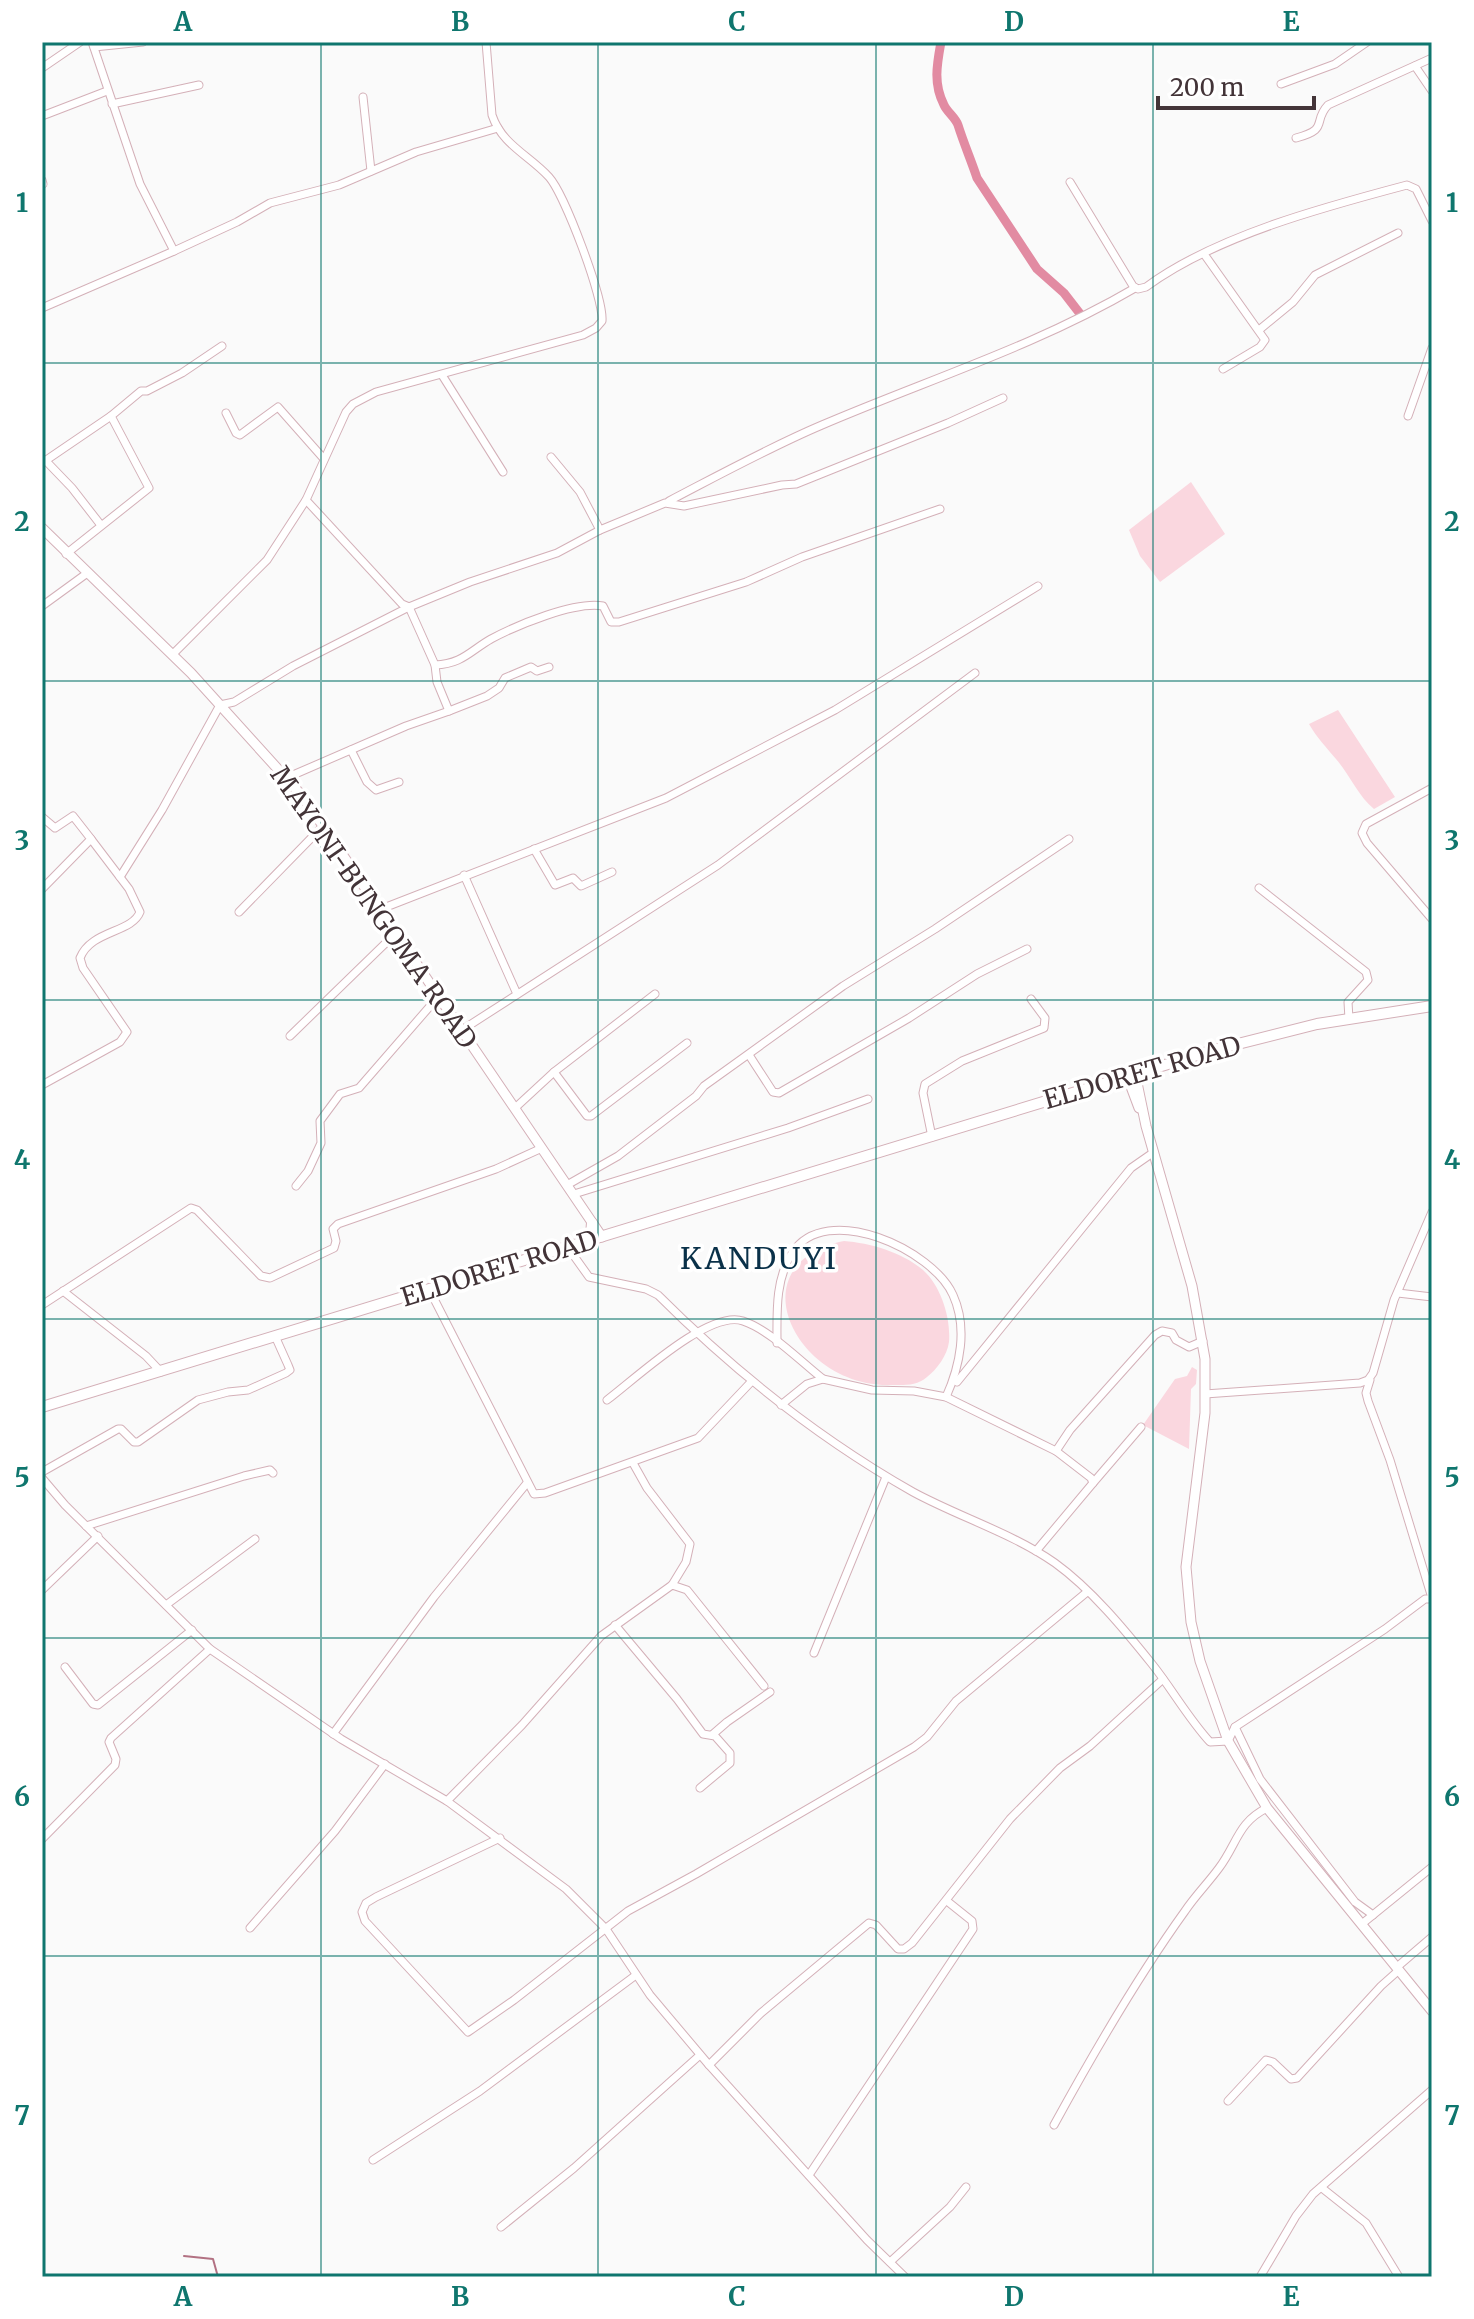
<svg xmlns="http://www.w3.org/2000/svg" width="1474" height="2319" font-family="Merriweather,serif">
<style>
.green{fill:#fad7df}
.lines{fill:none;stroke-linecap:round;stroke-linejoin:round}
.stream{stroke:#b27182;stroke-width:2}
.river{stroke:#e28ba2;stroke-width:9}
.minor-casing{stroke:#d4b0b8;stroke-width:9}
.major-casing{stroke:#d4b0b8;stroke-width:11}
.highway-casing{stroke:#d4b0b8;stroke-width:12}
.minor{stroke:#fff;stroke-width:7}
.major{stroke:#fff;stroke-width:9}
.highway{stroke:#fff;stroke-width:10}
.grid{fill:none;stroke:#0f766e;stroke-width:2;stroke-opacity:0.55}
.labels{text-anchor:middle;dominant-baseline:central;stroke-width:7;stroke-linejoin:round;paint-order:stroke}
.street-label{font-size:26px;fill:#433438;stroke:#fff}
.quarter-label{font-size:30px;letter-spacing:2px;fill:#0a3149;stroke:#fff}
.neatline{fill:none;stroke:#0f766e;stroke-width:3}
.grid-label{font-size:26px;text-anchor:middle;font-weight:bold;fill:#0f766e}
</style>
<rect width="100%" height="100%" fill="#fafafa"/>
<!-- green -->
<g class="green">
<path d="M1191,482l34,52 -65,48 -20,-26 -11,-26z"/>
<path d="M1338,710l57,87 -21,12c-16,-13 -24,-34 -38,-50 -10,-12 -19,-21 -27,-35z"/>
<path d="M844,1241c26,2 58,11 79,29 18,16 28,48 26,72 -2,14 -12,27 -22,35 -10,9 -22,8 -34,8 -96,5 -160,-121 -49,-144z"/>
<path d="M1192,1367l5,3 -1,14 -5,5 -2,60 -46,-24 32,-46 12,-3z"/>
</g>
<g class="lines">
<!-- stream -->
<path class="stream" d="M184,2256l29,3 5,18"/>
<!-- river -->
<path class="river" d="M941,42c-4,22 -8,42 3,63 3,7 11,12 14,20 6,19 13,35 19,53l60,91 27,24 17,22"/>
<defs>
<g id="minor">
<path d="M94,47l49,-5"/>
<path d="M1415,66l17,25"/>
<path d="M42,68l38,-26"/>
<path d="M1281,84l54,-20 32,-22"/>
<path d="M363,97l8,74"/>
<path d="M112,104l87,-19"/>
<path d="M42,116l65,-25"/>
<path d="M1296,138c34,-9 16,-16 32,-33l104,-47"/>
<path d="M42,180l1,4"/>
<path d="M1070,182l63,104 5,3 8,-2c69,-51 178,-80 261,-102l9,4 16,32"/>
<path d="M174,251l63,-29 33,-19 69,-18 77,-33 82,-24"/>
<path d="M1204,254l61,86 -5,7 -37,22"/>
<path d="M42,308l132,-57 -34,-67 -48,-142"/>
<path d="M1259,330l34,-28 22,-27 83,-42"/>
<path d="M442,375l61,97"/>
<path d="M226,413l10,20 4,2 38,-28 46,52"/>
<path d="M1408,416l24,-68"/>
<path d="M551,457l29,35 20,38"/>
<path d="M46,461l26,27 28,36"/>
<path d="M42,463l69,-47"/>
<path d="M669,501c50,-26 101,-54 153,-76 105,-45 214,-79 313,-137"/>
<path d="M66,554l83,-66 -38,-72 30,-25h6l35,-18 40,-27"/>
<path d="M42,606l44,-32"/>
<path d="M172,655l95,-95 39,-60 40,-88 7,-8 23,-12 207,-57 13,-7 6,-7c2,-22 -37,-126 -53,-144 -20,-22 -47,-32 -57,-62l-6,-73"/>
<path d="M435,665c27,-1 35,-14 56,-26 26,-14 84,-38 112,-33l8,16h8l127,-40 56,-25 138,-48"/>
<path d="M449,711l38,-15 12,-8 6,-10 26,-11 6,4 12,-4"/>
<path d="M351,750l16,32 9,8 23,-8"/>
<path d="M286,778l120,-52 43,-15 -12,-29 -2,-17 -26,-58 -7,-3 -96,-104"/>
<path d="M1432,788l-66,36 -4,9 5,10 65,76"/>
<path d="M42,817l13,11 18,-12 18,23 -49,50"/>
<path d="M534,849l21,36 18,-7 8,8 31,-14"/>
<path d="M464,875l53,119"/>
<path d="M120,877l42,-67 58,-105 14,-3 59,-36 116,-59 61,-25 87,-29 43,-23 65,-27 19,3 98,-21 14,-1 152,-61 55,-25"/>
<path d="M1259,888l107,84 2,8 -20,22 1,17"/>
<path d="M381,909l285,-111 169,-88 203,-124"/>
<path d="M239,912l84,-86"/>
<path d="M462,1030l256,-165 257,-192"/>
<path d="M290,1036l106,-103"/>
<path d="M749,1055l24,37 6,1 130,-75 68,-44 50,-25"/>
<path d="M554,1072l33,44h4l96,-73"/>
<path d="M42,1085l78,-43 7,-10 -44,-64 -3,-10c11,-28 52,-25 60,-46l-11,-23 -38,-50"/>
<path d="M515,1108l39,-36 101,-78"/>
<path d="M932,1137l-9,-44 2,-9 37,-23 82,-33 1,-10 -14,-19"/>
<path d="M567,1185l51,-29 78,-60 8,-10 139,-100 92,-57 134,-90"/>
<path d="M296,1186l12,-15 13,-28 -1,-22 20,-27 19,-6 79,-91"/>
<path d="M574,1194l214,-66 80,-29"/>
<path d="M569,1249l20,28 57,12 12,6c77,77 160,143 255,197 46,25 99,41 142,71 36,26 69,66 97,101 20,25 36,54 58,78l18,-1 7,-14 150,-98 40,-30h7"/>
<path d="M429,1289l105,205 11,-1 153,-55 53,-56"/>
<path d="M63,1291l83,65 15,16"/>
<path d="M1398,1293l34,4"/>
<path d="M42,1305l149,-97 6,2 64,66 9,2 64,-30 2,-7 -3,-12 5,-5 158,-55 46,-21"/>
<path d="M777,1343c0,-30 -2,-63 15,-90 34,-53 141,-3 161,42 15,33 7,71 -7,102"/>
<path d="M1370,1380l-4,13 2,8 22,59 42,138"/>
<path d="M957,1382l174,-214 23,-16"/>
<path d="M1205,1394l155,-11 8,-3 5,-7 21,-73 38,-88"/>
<path d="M607,1400c27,-20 102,-91 136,-79 27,9 57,40 80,58"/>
<path d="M781,1405l26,-21 16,-5 49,11 42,1 32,6 110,54 35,27 2,5 -57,68"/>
<path d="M1056,1451l14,-21 85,-95 7,-4 10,2 4,7 13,7 14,-6"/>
<path d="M633,1463l14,25 43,56 -4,18 -14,23"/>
<path d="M42,1472l76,-43h3l13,13h4l60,-42 30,-8 20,-2 38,-17 4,-3 -2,-5 -13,-29"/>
<path d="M42,1478l23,27 145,144 131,90 106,62 119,88 40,40 44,66 59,70 158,175 38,37"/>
<path d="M1093,1483l48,-56"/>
<path d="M86,1526l158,-50 26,-6 3,3"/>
<path d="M42,1590l56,-54"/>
<path d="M166,1605l89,-66"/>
<path d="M615,1625l62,74 26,35 12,2 15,17v10l-30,25"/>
<path d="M814,1653l72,-176"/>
<path d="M65,1667l28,37 5,1 94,-75"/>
<path d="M1235,1727l25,52 95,123 18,13"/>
<path d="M333,1734l101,-137 93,-114"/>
<path d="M712,1735l15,-13 43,-30"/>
<path d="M447,1801l75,-76 79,-89 71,-51 15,5 77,96"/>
<path d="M500,1838l-124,59 -10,6 -4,9 3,9 103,111 46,-32 114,-89 68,-37 218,-127 13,-10 29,-36 131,-109"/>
<path d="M42,1839l73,-74 1,-6 -7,-17 2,-4 99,-89"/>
<path d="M1363,1923l69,-56"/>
<path d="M250,1928l85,-97 50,-67"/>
<path d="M1397,1967l35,-30"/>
<path d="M709,2065l52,-52 108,-90 7,2 22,24h6l8,-6 98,-124 50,-51 30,-22 73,-67"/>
<path d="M1228,2101l38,-41 7,2 18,17 6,-1 84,-92 18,-16"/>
<path d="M1054,2125c40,-73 82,-146 131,-214 10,-15 23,-28 34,-43 18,-24 19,-46 48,-60"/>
<path d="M373,2160l107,-69 156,-116"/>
<path d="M809,2175l164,-246 -1,-8 -25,-20"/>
<path d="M1322,2188l44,35 33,54"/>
<path d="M501,2227l73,-59 126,-113"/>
<path d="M890,2262l60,-55 16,-20"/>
<path d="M1260,2277l36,-61 17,-22 119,-104"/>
</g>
<g id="major">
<path d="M42,528l149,145 113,125 298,439"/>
<path d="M1135,1073l11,53 46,160 13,73v54l-19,154 5,55 9,39 28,80 39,67 165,203"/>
<path d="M1127,1076l12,32"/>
</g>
<g id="highway">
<path d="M585,1243l6,-9 1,-11"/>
<path d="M42,1407l1172,-357 103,-26 115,-18"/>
</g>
</defs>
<!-- minor casing -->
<use href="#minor" class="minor-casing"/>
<!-- major casing -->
<use href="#major" class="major-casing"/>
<!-- highway casing -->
<use href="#highway" class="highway-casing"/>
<!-- minor -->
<use href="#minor" class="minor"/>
<!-- major -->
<use href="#major" class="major"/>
<!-- highway -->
<use href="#highway" class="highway"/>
</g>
<!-- grid -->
<path class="grid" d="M321,42v2235M598,42v2235M876,42v2235M1153,42v2235M42,363h1390M42,681h1390M42,1000h1390M42,1319h1390M42,1638h1390M42,1956h1390"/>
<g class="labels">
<!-- street labels -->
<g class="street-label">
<text transform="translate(374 907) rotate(55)">MAYONI-BUNGOMA ROAD</text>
<text transform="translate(1142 1072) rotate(-16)">ELDORET ROAD</text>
<text transform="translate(499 1268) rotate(-17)">ELDORET ROAD</text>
</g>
<!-- quarter labels -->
<g class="quarter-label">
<text x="759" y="1258">KANDUYI</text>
</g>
</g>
<!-- border -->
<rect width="1474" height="2319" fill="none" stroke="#ffffff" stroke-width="88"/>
<!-- scale -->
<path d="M1158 96v12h156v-12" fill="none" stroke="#433438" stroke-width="4"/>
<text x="1170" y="96" font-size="24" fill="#433438" stroke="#ffffff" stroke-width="6" paint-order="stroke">200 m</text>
<rect x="44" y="44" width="1386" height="2231" class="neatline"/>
<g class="grid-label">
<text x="183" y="31">A</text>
<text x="460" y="31">B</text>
<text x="737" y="31">C</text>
<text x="1014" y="31">D</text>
<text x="1291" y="31">E</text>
<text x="22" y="212">1</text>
<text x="1452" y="212">1</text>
<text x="22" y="531">2</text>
<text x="1452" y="531">2</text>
<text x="22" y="850">3</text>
<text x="1452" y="850">3</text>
<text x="22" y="1169">4</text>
<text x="1452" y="1169">4</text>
<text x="22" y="1487">5</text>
<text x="1452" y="1487">5</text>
<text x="22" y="1806">6</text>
<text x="1452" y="1806">6</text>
<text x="22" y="2125">7</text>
<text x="1452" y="2125">7</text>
<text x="183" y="2306">A</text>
<text x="460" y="2306">B</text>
<text x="737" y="2306">C</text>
<text x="1014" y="2306">D</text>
<text x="1291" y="2306">E</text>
</g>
</svg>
